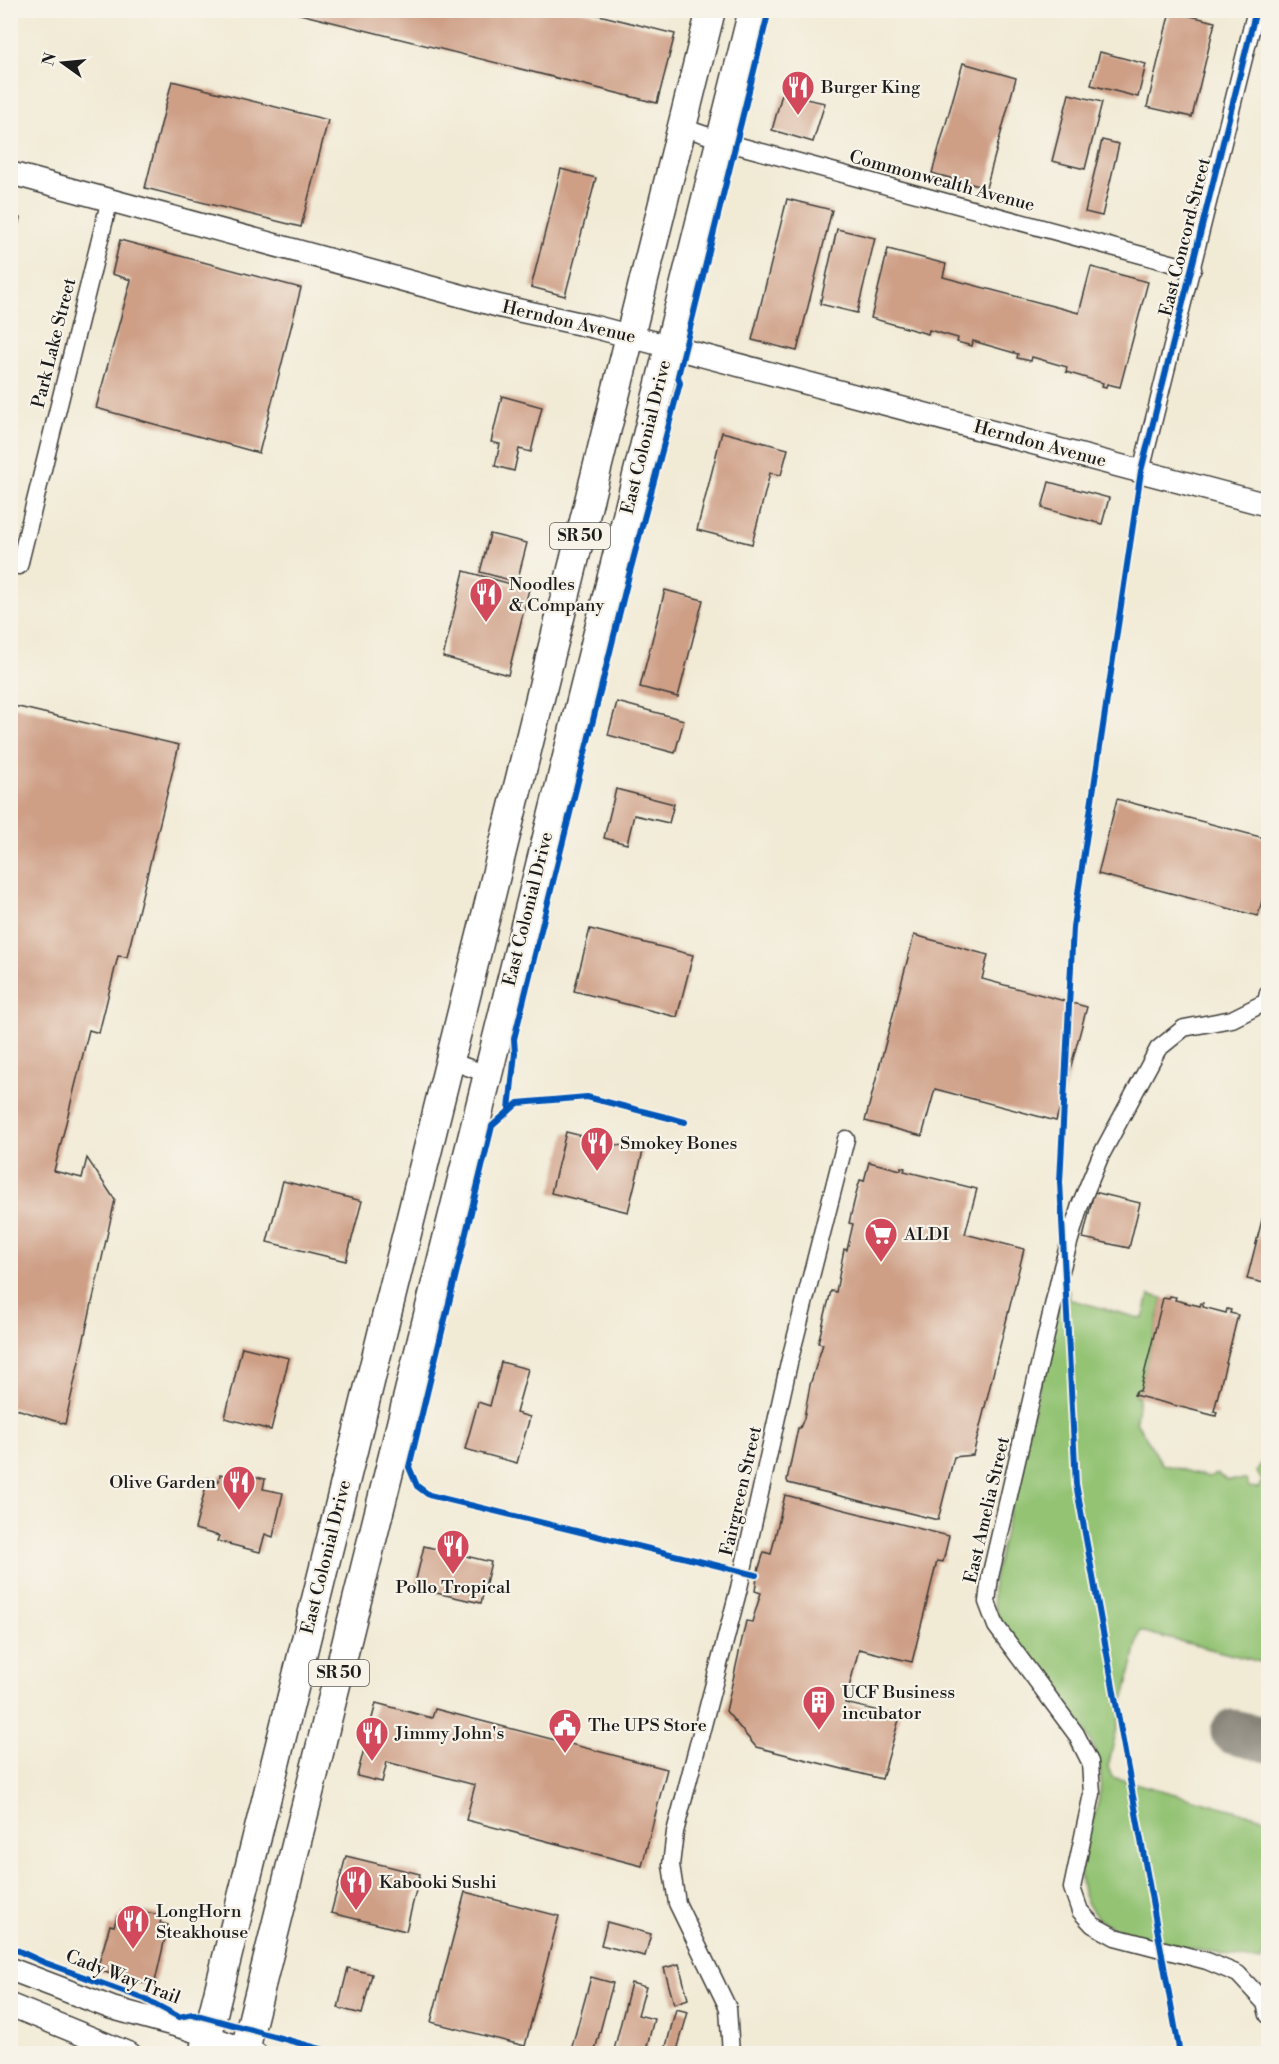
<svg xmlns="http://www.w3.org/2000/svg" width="1279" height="2064" font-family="'Libre Bodoni',serif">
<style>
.green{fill:#93c373;stroke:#587048;stroke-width:1.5}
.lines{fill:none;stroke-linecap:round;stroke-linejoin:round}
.taxiway{stroke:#868378;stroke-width:45}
.building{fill:#ce9e85}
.street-casing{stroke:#3c3b38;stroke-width:19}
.secondary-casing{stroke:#3c3b38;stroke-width:25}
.highway-casing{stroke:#3c3b38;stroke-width:31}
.street{stroke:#fff;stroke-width:16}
.secondary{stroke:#fff;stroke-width:22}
.highway{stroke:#fff;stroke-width:28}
.cycleway-casing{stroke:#f7f3e8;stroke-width:10}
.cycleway{stroke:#0057b8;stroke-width:6}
.labels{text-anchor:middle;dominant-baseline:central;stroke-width:4.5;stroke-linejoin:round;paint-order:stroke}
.shield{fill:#f7f3e8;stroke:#5e5c59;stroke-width:1.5}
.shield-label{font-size:16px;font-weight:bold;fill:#1c1c1c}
.poi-label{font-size:18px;fill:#1c1c1c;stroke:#f7f3e8;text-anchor:start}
.street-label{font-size:18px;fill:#1c1c1c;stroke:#f7f3e8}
</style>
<rect width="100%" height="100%" fill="#f7f3e8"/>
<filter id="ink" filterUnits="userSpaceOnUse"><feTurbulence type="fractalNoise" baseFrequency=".0167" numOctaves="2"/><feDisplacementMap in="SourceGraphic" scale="12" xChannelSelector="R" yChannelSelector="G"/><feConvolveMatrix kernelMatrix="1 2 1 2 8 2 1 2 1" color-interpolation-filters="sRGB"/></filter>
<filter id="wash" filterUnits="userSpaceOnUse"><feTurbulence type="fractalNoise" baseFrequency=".008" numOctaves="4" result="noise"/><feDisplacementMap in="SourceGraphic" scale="24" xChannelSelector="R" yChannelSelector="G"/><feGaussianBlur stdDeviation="1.35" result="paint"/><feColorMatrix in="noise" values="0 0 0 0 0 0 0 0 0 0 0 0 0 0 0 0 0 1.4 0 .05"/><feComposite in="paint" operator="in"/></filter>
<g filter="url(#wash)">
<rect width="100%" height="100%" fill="#f1ead5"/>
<!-- green -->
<path class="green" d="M1062,1289l7,2 -1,8 75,20 6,-24 14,3 -23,93h-4l-2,4 5,2 -3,24 26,43 46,13 9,-3 10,6h19l3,7 9,1 4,-7 -5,-9 6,-12 -1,-16 6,2v218l-128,-33 -32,136 4,10 156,42v116l-7,26c-31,-5 -148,-23 -165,-45 -41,-50 15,-99 3,-152 -11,-44 -49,-79 -76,-113 -11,-13 -25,-29 -29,-46 -2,-7 -1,-16 -1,-23z"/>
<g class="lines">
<!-- taxiway -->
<path class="taxiway" d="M1233,1732l35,8"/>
</g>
<g id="blocks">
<!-- building -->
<g class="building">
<path d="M579,10l96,24 -18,69 -369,-92z"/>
<path d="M1170,11l45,11 -23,95 -45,-10z"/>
<path d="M1100,52l46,12 -8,33 -47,-12z"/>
<path d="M963,63l53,15 -30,110 -54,-15z"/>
<path d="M172,81l156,39 -27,107 -156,-39z"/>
<path d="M782,94l43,9 -12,39 -41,-12z"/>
<path d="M1069,94l33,8 -17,67 -33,-8z"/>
<path d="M1102,140l17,4 -17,72 -17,-4z"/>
<path d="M561,169l35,9 -31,118 -34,-9z"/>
<path d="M787,199l45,11 -35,141 -45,-11z"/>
<path d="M10,215l10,3 -6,24 -4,-1z"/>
<path d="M837,229l38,9 -18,75 -37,-9z"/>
<path d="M120,240l181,48 -42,165 -163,-45 35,-128 -19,-6z"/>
<path d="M888,249l58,15 -3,13 136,36 12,-46 57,15 -28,105 -13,-3 -1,3 -4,-1 1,-3 -37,-11 1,-5 -35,-10 -1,4 -14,-3 1,-4 -45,-13 -1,5 -15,-4 1,-4 -29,-8 -1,4 -57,-16z"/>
<path d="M502,396l40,11 -11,45 -12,-3 -5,22 -19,-5 5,-22 -9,-2z"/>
<path d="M722,432l66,17 -7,26 -11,-2 -18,71 -55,-14z"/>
<path d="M1049,482l60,16 -7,26 -60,-16z"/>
<path d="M490,534l37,9 -10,39 -37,-10z"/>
<path d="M464,571l65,18 -21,86 -65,-18z"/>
<path d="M665,590l38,10 -25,97 -38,-10z"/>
<path d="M617,702l67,18 -9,33 -67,-18z"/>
<path d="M10,705l169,40 -52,212 -9,-1 -19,77 -10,-3 -35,141 28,7 5,-20 28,42 -50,224 -55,-17z"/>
<path d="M616,789l58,15 -5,19 -35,-8 -7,29 -23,-6z"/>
<path d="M1117,799l151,40v39l-10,38 -160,-42z"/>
<path d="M590,929l103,26 -16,62 -103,-26z"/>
<path d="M914,935l74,20 -6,24 105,28 -31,114 -121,-32 -13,47 -57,-15z"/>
<path d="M566,1132l77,19 -15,61 -77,-19z"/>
<path d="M869,1162l32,8v-3l4,1 -1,3 73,18 -12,45 59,15 -51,206 -19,2 -16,63 -150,-37 -1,-3 11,-52h2l4,-10 6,-33 13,-41 -5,-1 13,-52 5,1 8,-43 3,1 6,-26 -4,-1 8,-33 3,-10 4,1z"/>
<path d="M283,1181l79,20 -16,60 -79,-19z"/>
<path d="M1094,1192l46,11 -11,45 -46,-10z"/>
<path d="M1264,1212l4,1v71l-21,-5z"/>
<path d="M1170,1296l6,1 -1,3 25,6 1,-3h2v4l23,6 1,-4 4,1 -1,3 8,2 -24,96 3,1 -1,4 -82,-21 2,-4h4l23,-93 6,1z"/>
<path d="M242,1347l47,11 -18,72 -46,-12z"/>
<path d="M501,1362l27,7 -12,44 14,4 -13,46 -52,-14 13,-47 12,4z"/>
<path d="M233,1471l32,8 -2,10 20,4 -10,44 -8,-3 -5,18 -43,-11 2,-5 -24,-7 13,-51 11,3 1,-7 11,3z"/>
<path d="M785,1495l164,41 -6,26 -6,-1 -25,101 -53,-13 -14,54 55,13 -18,63 -126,-32 -30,-36 20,-90 6,1 9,-29 -6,-2 3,-20 6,-19 7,2z"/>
<path d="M424,1546l67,16 -10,41 -67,-15z"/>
<path d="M376,1703l56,15 3,-9 232,60 -25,97 -176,-46 9,-35 -88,-23 -5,20 -25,-6z"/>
<path d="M346,1856l74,18 -14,57 -75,-18z"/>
<path d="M465,1892l94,24 -34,130 -94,-24z"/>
<path d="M142,1911l20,5 -2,7 8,2 -14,61 -57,-16 13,-45 4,1 3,-9 4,1 1,-5 19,4z"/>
<path d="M607,1922l44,12 -6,22 -44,-11z"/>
<path d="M679,1964l9,35 -14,5 -10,-36z"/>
<path d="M348,1968l24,6 -10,40 -24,-6z"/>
<path d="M591,1977l22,6 -19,71h-24z"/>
<path d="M631,1983l15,4 -8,28 16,4 -9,35h-32z"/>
<path d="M676,2009l12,3 -12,42h-12z"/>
</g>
</g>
</g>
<g filter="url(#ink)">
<use href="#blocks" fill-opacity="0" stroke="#3c3b38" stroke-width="1.5"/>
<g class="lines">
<defs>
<g id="street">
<path d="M682,127l54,18 457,124"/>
<path d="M1141,471l115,-461"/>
<path d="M19,566l91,-367"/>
<path d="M1268,993l-2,9 -34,17 -48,9 -26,21 -58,108 -20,48 -18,62 -72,310 -3,25 9,24 80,108 14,28 2,32 -20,94 8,23 13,14 22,12 92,24 31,13 27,29 3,12"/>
<path d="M450,1061l37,13"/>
<path d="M731,2054l-3,-46 -51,-105 -6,-38 4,-33 64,-244 50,-225 57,-224"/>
</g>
<g id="secondary">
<path d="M10,173l489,133 96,21 673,178"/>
<path d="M10,1969l102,39 77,21 67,25"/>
<path d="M10,2005l120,49"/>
</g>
<g id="highway">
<path d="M203,2054l508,-2044"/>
<path d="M244,2054l509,-2044"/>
</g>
</defs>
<!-- street casing -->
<use href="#street" class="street-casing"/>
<!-- secondary casing -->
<use href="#secondary" class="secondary-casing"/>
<!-- highway casing -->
<use href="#highway" class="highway-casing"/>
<!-- street -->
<use href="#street" class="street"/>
<!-- secondary -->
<use href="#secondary" class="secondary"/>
<!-- highway -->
<use href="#highway" class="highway"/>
<defs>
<g id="cycleway">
<path d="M509,1109l6,-56 -1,-14 115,-464 51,-192 -2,-7 91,-366"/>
<path d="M685,1122l-98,-25 -69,6 -26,23 -83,341 8,19 12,9 327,80"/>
<path d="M10,1947l33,15 102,37 34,18 14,-3 146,40"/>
<path d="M1180,2054l-104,-570 -16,-302 13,-255 68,-456 115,-461"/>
</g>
</defs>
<!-- cycleway casing -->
<use href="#cycleway" class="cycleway-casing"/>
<!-- cycleway -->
<use href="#cycleway" class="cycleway"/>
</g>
</g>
<!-- icons -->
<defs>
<symbol id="restaurant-pin" viewBox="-11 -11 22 30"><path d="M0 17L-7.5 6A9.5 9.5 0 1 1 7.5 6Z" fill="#d1495b" stroke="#f7f3e8"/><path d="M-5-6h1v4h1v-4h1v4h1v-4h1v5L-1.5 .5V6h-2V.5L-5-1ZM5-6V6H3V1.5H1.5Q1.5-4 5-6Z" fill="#fff"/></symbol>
<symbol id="supermarket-pin" viewBox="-11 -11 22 30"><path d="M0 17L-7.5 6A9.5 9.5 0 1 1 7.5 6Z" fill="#d1495b" stroke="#f7f3e8"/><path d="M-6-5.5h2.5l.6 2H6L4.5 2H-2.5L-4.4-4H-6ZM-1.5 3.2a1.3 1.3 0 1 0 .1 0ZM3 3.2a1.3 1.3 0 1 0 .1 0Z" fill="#fff"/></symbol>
<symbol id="building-pin" viewBox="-11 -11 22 30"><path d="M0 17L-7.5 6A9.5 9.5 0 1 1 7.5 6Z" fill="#d1495b" stroke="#f7f3e8"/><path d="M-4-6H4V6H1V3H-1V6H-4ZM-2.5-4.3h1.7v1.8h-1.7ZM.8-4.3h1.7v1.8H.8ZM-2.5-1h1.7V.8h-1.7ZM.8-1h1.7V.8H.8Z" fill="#fff"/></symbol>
<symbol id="civic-pin" viewBox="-11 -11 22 30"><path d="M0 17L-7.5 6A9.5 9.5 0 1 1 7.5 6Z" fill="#d1495b" stroke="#f7f3e8"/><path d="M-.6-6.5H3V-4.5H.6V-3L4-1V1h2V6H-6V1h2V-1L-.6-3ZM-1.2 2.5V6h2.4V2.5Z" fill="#fff"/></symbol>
</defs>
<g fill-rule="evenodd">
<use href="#restaurant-pin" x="779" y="68" width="38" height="52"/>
<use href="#restaurant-pin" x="467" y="575" width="38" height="52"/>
<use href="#restaurant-pin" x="578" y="1124" width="38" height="52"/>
<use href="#supermarket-pin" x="862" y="1215" width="38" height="52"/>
<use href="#restaurant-pin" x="220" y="1463" width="38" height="52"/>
<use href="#restaurant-pin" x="434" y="1527" width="38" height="52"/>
<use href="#building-pin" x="800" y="1683" width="38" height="52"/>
<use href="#civic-pin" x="546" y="1706" width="38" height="52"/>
<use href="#restaurant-pin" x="353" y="1714" width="38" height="52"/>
<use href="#restaurant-pin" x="337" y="1863" width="38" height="52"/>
<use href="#restaurant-pin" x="114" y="1902" width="38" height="52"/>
</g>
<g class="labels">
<!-- shield labels -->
<g class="shield">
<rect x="550" y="523" width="60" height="26" rx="4.5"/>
<rect x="309" y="1660" width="60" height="26" rx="4.5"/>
</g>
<g class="shield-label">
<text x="580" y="536">SR 50</text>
<text x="339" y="1673">SR 50</text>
</g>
<!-- poi labels -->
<g class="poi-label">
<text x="821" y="87">Burger King</text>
<text x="509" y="584">Noodles<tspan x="509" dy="21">&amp; Company</tspan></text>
<text x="620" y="1143">Smokey Bones</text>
<text x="904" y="1234">ALDI</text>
<text x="216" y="1482" text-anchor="end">Olive Garden</text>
<text x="453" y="1587" text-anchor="middle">Pollo Tropical</text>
<text x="842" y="1692">UCF Business<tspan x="842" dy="21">incubator</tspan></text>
<text x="588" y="1725">The UPS Store</text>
<text x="395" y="1733">Jimmy John's</text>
<text x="379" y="1882">Kabooki Sushi</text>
<text x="156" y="1911">LongHorn<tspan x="156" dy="21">Steakhouse</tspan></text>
</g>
<!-- street labels -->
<g class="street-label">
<text transform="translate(942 181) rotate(15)">Commonwealth Avenue</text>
<text transform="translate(1185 237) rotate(-76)">East Concord Street</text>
<text transform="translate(569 322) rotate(13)">Herndon Avenue</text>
<text transform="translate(54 343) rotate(-76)">Park Lake Street</text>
<text transform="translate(646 437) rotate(-76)">East Colonial Drive</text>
<text transform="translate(1040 444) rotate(15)">Herndon Avenue</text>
<text transform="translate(528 909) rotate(-76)">East Colonial Drive</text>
<text transform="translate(741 1491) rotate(-77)">Fairgreen Street</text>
<text transform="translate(987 1510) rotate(-77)">East Amelia Street</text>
<text transform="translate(326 1557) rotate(-76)">East Colonial Drive</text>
<text transform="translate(123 1977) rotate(21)">Cady Way Trail</text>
</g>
</g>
<!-- margin -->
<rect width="1279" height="2064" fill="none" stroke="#f7f3e8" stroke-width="36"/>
<!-- north arrow -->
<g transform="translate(63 63) rotate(285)" stroke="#f7f3e8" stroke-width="4.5" paint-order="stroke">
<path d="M0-4.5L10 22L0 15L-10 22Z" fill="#1c1c1c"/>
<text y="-9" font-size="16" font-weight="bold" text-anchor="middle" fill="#1c1c1c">N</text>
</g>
</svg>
